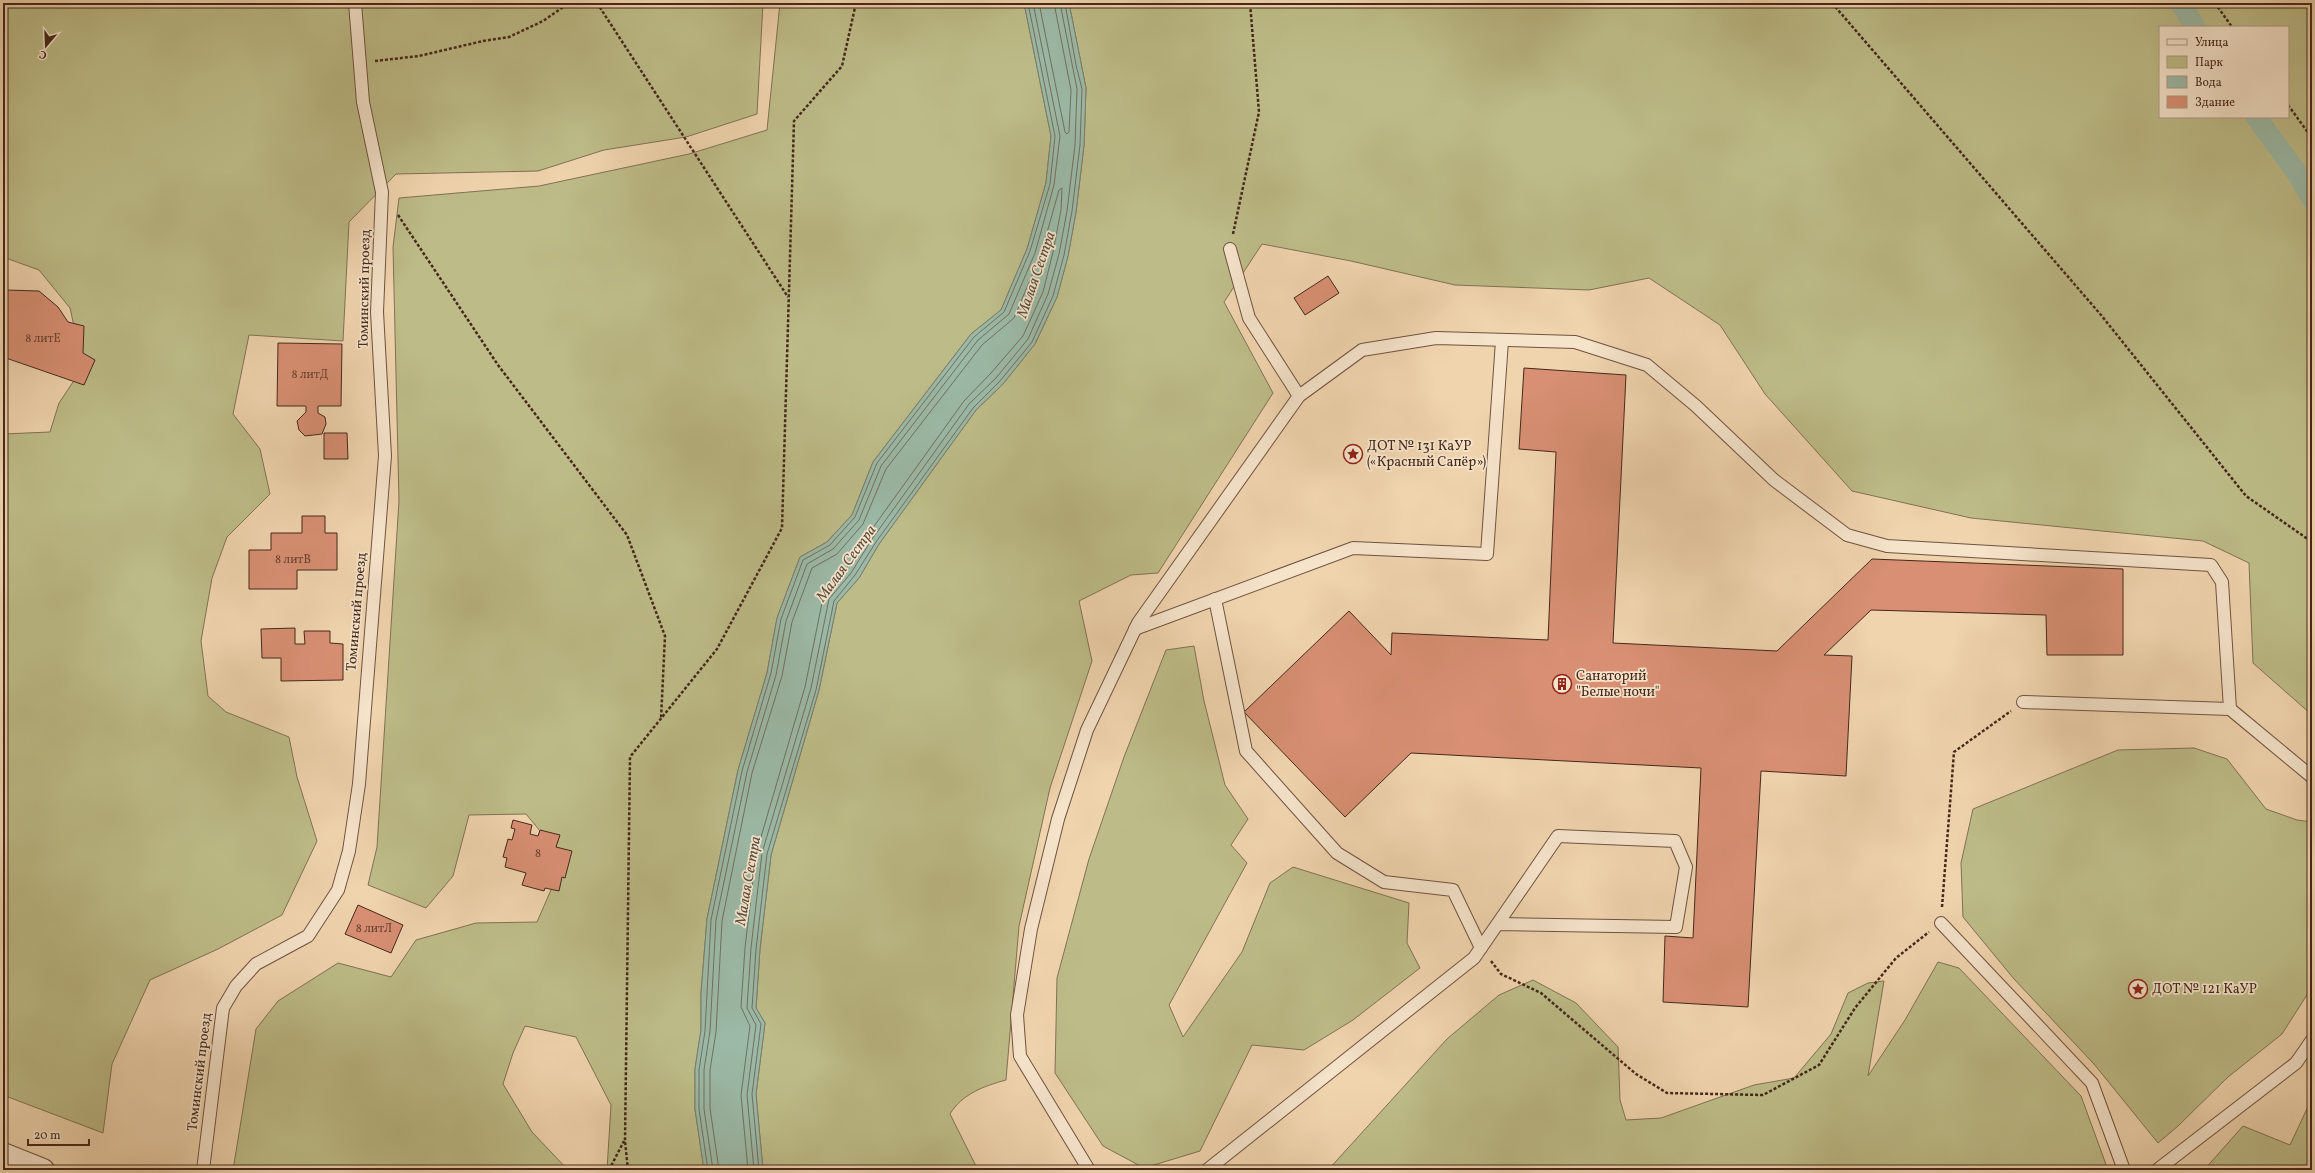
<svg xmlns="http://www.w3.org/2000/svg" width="2315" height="1173" font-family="Vollkorn,serif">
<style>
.green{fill:#bdbc88;stroke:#817252;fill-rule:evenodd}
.water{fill:#9bb9a6;stroke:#797f6e}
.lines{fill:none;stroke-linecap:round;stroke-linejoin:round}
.shore{stroke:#707060;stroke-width:1}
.canal{stroke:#9bb9a6;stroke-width:21}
.building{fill:#d88f73;stroke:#45281b}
.service-casing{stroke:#705340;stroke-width:14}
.minor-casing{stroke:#705340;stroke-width:24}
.path{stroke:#45281b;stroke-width:2.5;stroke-dasharray:3 2;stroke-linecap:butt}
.service{stroke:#f5e3ca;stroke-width:12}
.minor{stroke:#f5e3ca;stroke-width:22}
.labels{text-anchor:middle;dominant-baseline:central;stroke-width:3.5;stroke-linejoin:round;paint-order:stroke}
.number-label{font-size:12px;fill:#6a4231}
.street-label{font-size:14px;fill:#45281b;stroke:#f5e3ca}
.poi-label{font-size:14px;fill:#45281b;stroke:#f5e3ca;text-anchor:start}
.water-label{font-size:15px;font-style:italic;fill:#5a4c3e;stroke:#f5e3ca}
</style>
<rect width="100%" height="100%" fill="#f0d4ae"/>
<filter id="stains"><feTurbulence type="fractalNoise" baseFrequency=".005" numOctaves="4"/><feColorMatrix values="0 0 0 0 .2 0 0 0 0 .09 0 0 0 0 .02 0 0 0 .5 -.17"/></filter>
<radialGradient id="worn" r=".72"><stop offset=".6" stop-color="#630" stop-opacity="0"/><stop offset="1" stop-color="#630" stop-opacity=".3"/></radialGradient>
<!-- green -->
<g class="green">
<path d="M3,3h760l-6,111 -71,23 -82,13 -66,21 -142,3 -47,48 -6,119 -94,-6 -16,79 27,35 10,45 -43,43 -15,41 -11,63 7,55 18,16 63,25 8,40 20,64 -35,74 -64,34 -68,31 -38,84 -9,69 -100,-38v-661l47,-2 9,-29 24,-36 -13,-59 -31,-38 -36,-13z"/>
<path d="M780,3h244l27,133 -5,47 -19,66 -26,61 -30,24 -98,128 -21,53 -25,27 -27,15 -23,61 -10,55 -29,97 -31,149 -6,74v37l-6,39v40l9,61h-97l4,-65 -35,-68 -51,-11 -12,27 -10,31 29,48 36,38h-335l23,-141 22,-28 60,-38 53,14 25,-37 60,-17 61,-1 27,-62 -38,-46 -57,1 -16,61 -27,32 -58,-23 9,-38 22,-346 -6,-254 6,-49 140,-12 150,-32 78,-24z"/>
<path d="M1069,3h1243v712l-59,-52 -4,-100 -46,-22 -232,-23 -119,-27 -87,-97 -45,-69 -71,-47 -60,12 -134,-5 -104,-24 -89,-17 -38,58 49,91 -115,180 -27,2 -52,26 13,60 -42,127 -31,138 -13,154c-22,6 -44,14 -56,34l28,56h-215l-7,-76 9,-71 -9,-15 4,-59 11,-94 48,-165 18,-87 22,-25 20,-34 97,-134 27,-26 32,-40 22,-47 11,-41 8,-44 8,-67 2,-57zM2160,27h128v90h-128z"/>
<path d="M1194,646l10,55 21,84 23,34 -17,26 16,18 -78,142 14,32 59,-85 28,-69 23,-16 116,36 -2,40 13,25 -67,52 -49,30 -52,-5 -52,106 -56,17 -41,-22 -48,-73 2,-95 32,-119 35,-102 42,-107z"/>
<path d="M2194,748l33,11 39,50 31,11 15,2v165l-30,47 -54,43 -50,49 -20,17 -64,-79 -80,-85 -51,-62 -2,-54 12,-54 145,-59z"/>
<path d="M1938,962l21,6 122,128 27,74h-780l119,-131 52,-44 34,-15 43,23 42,44 2,53 6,20 35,-2 93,-33 40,-7 37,-44 17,-41 20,-10 16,-2 -16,95 37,-56z"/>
<path d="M2312,1098v72h-108l39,-44 47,19z"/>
</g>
<!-- water -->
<path class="water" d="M1024,3h45l17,85 -2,57 -8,67 -8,44 -11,41 -22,47 -32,40 -27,26 -97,134 -20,34 -22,25 -18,87 -48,165 -11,94 -4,59 9,15 -9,71 7,76h-59l-9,-61v-40l6,-39v-37l6,-74 31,-149 29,-97 10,-55 23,-61 27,-15 25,-27 21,-53 98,-128 30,-24 26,-61 19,-66 5,-47z"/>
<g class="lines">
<!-- shore -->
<g class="shore">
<path d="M1039,3l26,129 2,2 2,-2 2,-42 -17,-87"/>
<path d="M708,1170l-9,-61v-39l6,-39 6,-111 31,-149 29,-98 10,-54 22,-59 27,-15 25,-28 22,-54 97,-126 30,-25 26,-61 20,-67 5,-48 -27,-133"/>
<path d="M713,1170l-9,-61v-39l6,-39 6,-111 31,-148 29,-97 10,-54 21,-57 26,-15 26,-29 22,-54 97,-126 31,-26 26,-61 19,-68 6,-49 -27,-133"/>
<path d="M719,1170l-9,-62v-38l6,-38 6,-111 30,-148 30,-97 10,-54 20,-54 25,-14 26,-30 23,-55 96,-124 32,-27 27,-64 18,-64 3,-2 -1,22 -8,42 -10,40 -20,44 -32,37 -27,28 -97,135 -21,33 -23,29 -18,89 -49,167 -11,94 -4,59 9,19 -9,69 7,75"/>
<path d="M754,1170l-7,-75 9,-70 -9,-17 4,-60 11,-95 49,-165 18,-89 22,-26 21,-34 97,-135 27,-26 32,-39 20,-45 11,-40 8,-43 8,-66 2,-56 -17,-86"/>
<path d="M759,1170l-7,-76 9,-70 -9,-16 4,-59 11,-95 49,-164 18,-89 21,-26 21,-33 97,-134 27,-27 32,-39 21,-46 11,-41 8,-44 8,-66 2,-56 -6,-24 -11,-62"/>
</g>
<!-- canal -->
<g class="canal">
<path d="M2181,3l14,24"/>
<path d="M2256,117l41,56 15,26"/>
</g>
</g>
<!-- building -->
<g class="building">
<path d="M1328,276l11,17 -34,22 -11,-17z"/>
<path d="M3,286l2,4 34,1 19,16 10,15 16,4 -1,27 12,7 -11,25 -81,-28z"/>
<path d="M278,343l64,1 -1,62h-23v7l7,4 1,7 -4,10 -17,2 -6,-6 -2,-9 9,-9v-6h-29z"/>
<path d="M1524,368l102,7 -13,268 164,8 95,-92 251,10v86h-76l-1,-40 -175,-5 -47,45 28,1 -6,120 -85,-5 -13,236 -85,-5 2,-66 28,2 8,-170 -290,-15 -66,64 -101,-105 105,-101 42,44 1,-22 156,7 8,-188 -37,-3z"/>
<path d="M324,433h23l1,26h-24z"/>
<path d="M302,516h23v17h12v37h-40v19h-48v-39h22v-17h31z"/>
<path d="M295,628v16h10l-1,-13h26v12l13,1v36l-62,1v-23h-19l-1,-29z"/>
<path d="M513,820l19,5 -2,9 8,2 2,-6 20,5 -4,12 16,4 -7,27 -3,-1 -3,14 -14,-3 -1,3 -22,-6 4,-12 -21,-6 2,-9 -4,-1 5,-18 4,1 3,-11 -4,-1z"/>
<path d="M358,905l45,20 -12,28 -46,-19z"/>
</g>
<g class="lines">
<defs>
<g id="service">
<path d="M1230,249l19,69 50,78"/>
<path d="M1215,599l31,152 91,102 47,29 69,8 28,58"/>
<path d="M1135,629l218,-81 134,6 15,-213"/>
<path d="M2023,702l207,7"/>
<path d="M1941,923l151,160 32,87"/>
<path d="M203,1170l20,-162 13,-22 20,-22 52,-28 30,-46 11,-39 10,-67 26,-328 -8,-144 5,-120 -19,-90 -8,-99"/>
<path d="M1089,1170l-69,-114 -3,-41 14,-86 27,-110 29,-89 51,-107 161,-227 63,-46 74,-12 139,4 72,23 49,41 78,74 73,55 40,11 324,19 11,17 8,127 82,68"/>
<path d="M1207,1170l267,-212 84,-122 117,5 11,26 -10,60 -178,-3"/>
<path d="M2157,1170l139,-107 16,-23"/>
</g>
<path id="minor" d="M3,1154l40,16"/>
</defs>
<!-- service casing -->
<use href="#service" class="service-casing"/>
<!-- minor casing -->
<use href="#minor" class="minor-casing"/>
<!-- path -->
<g class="path">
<path d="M597,3l191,294"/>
<path d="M1832,3l269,312 145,181 66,46"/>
<path d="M2215,3l17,24"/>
<path d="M375,61l44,-5 64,-15 26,-4 34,-16 26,-18"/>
<path d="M2288,105l24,33"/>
<path d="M398,215l100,150 129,170 38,101 -4,83"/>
<path d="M1233,234l26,-122 -9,-109"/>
<path d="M1942,907l12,-155 57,-41"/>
<path d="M1491,961l10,13 40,19 95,81 31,19 96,2 56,-30 36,-57 41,-50 33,-26"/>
<path d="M609,1170l15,-29"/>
<path d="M628,1170l-3,-29 5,-384 87,-108 65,-121 12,-407 48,-55 14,-63"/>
</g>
<!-- service -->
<use href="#service" class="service"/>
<!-- minor -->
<use href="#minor" class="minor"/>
</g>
<!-- icons -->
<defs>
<symbol id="sight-ring" viewBox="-11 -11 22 22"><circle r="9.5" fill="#f5e3ca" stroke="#8f2418" stroke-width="1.5"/><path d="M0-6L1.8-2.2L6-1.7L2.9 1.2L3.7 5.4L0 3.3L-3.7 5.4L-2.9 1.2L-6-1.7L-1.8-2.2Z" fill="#8f2418"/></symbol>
<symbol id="building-ring" viewBox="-11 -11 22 22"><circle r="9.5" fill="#f5e3ca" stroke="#8f2418" stroke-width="1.5"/><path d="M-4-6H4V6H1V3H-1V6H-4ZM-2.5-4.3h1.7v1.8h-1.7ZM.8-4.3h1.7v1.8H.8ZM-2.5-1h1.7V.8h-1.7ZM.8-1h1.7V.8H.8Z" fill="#8f2418"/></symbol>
</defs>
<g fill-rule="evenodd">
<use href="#sight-ring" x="1342" y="443" width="22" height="22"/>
<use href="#building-ring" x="1551" y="673" width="22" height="22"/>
<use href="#sight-ring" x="2127" y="978" width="22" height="22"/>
</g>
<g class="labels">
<!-- number labels -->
<g class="number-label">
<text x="43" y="339">8 литЕ</text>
<text x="310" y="375">8 литД</text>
<text x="293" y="560">8 литВ</text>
<text x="538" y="854">8</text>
<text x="374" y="929">8 литЛ</text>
</g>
<!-- street labels -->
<g class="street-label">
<text transform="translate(365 289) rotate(-89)">Томинский проезд</text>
<text transform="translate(357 612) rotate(-85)">Томинский проезд</text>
<text transform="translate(200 1072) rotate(-83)">Томинский проезд</text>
</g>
<!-- poi labels -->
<g class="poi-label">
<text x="1367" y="446">ДОТ № 131 КаУР<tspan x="1367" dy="16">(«Красный Сапёр»)</tspan></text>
<text x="1576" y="676">Санаторий<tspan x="1576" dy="16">"Белые ночи"</tspan></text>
<text x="2152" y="989">ДОТ № 121 КаУР</text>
</g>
<!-- water labels -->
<g class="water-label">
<text transform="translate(1037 275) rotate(-71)">Малая Сестра</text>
<text transform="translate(847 564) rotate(-54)">Малая Сестра</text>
<text transform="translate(749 881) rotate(-80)">Малая Сестра</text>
</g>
</g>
<!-- margin -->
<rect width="2315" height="1173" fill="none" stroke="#f0d4ae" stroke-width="16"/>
<rect x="4" y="4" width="2307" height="1165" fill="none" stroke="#45281b" stroke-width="2"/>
<rect x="8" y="8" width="2299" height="1157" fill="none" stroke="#45281b"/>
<!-- legend -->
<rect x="2159" y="26" width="130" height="92" fill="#f5e3ca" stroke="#af9884"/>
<rect x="2167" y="39" width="20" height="6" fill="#f5e3ca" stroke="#af9884"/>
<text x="2195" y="46" font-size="12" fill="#45281b">Улица</text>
<rect x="2167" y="56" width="20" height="12" fill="#bdbc88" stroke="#af9884"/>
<text x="2195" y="66" font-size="12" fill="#45281b">Парк</text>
<rect x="2167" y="76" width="20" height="12" fill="#9bb9a6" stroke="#af9884"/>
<text x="2195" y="86" font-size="12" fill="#45281b">Вода</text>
<rect x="2167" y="96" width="20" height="12" fill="#d88f73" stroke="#af9884"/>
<text x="2195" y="106" font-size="12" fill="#45281b">Здание</text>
<!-- north arrow -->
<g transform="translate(46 46) rotate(199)" stroke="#f5e3ca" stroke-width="3" paint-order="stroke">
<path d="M0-3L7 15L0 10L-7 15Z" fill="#45281b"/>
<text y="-6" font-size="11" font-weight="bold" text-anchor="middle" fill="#45281b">С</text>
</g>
<!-- scale -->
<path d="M28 1139v6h61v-6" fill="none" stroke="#45281b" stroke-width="2"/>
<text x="34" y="1139" font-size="12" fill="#45281b" stroke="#f5e3ca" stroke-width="3" paint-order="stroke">20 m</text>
<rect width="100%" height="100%" filter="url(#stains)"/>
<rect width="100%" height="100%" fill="url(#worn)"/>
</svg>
